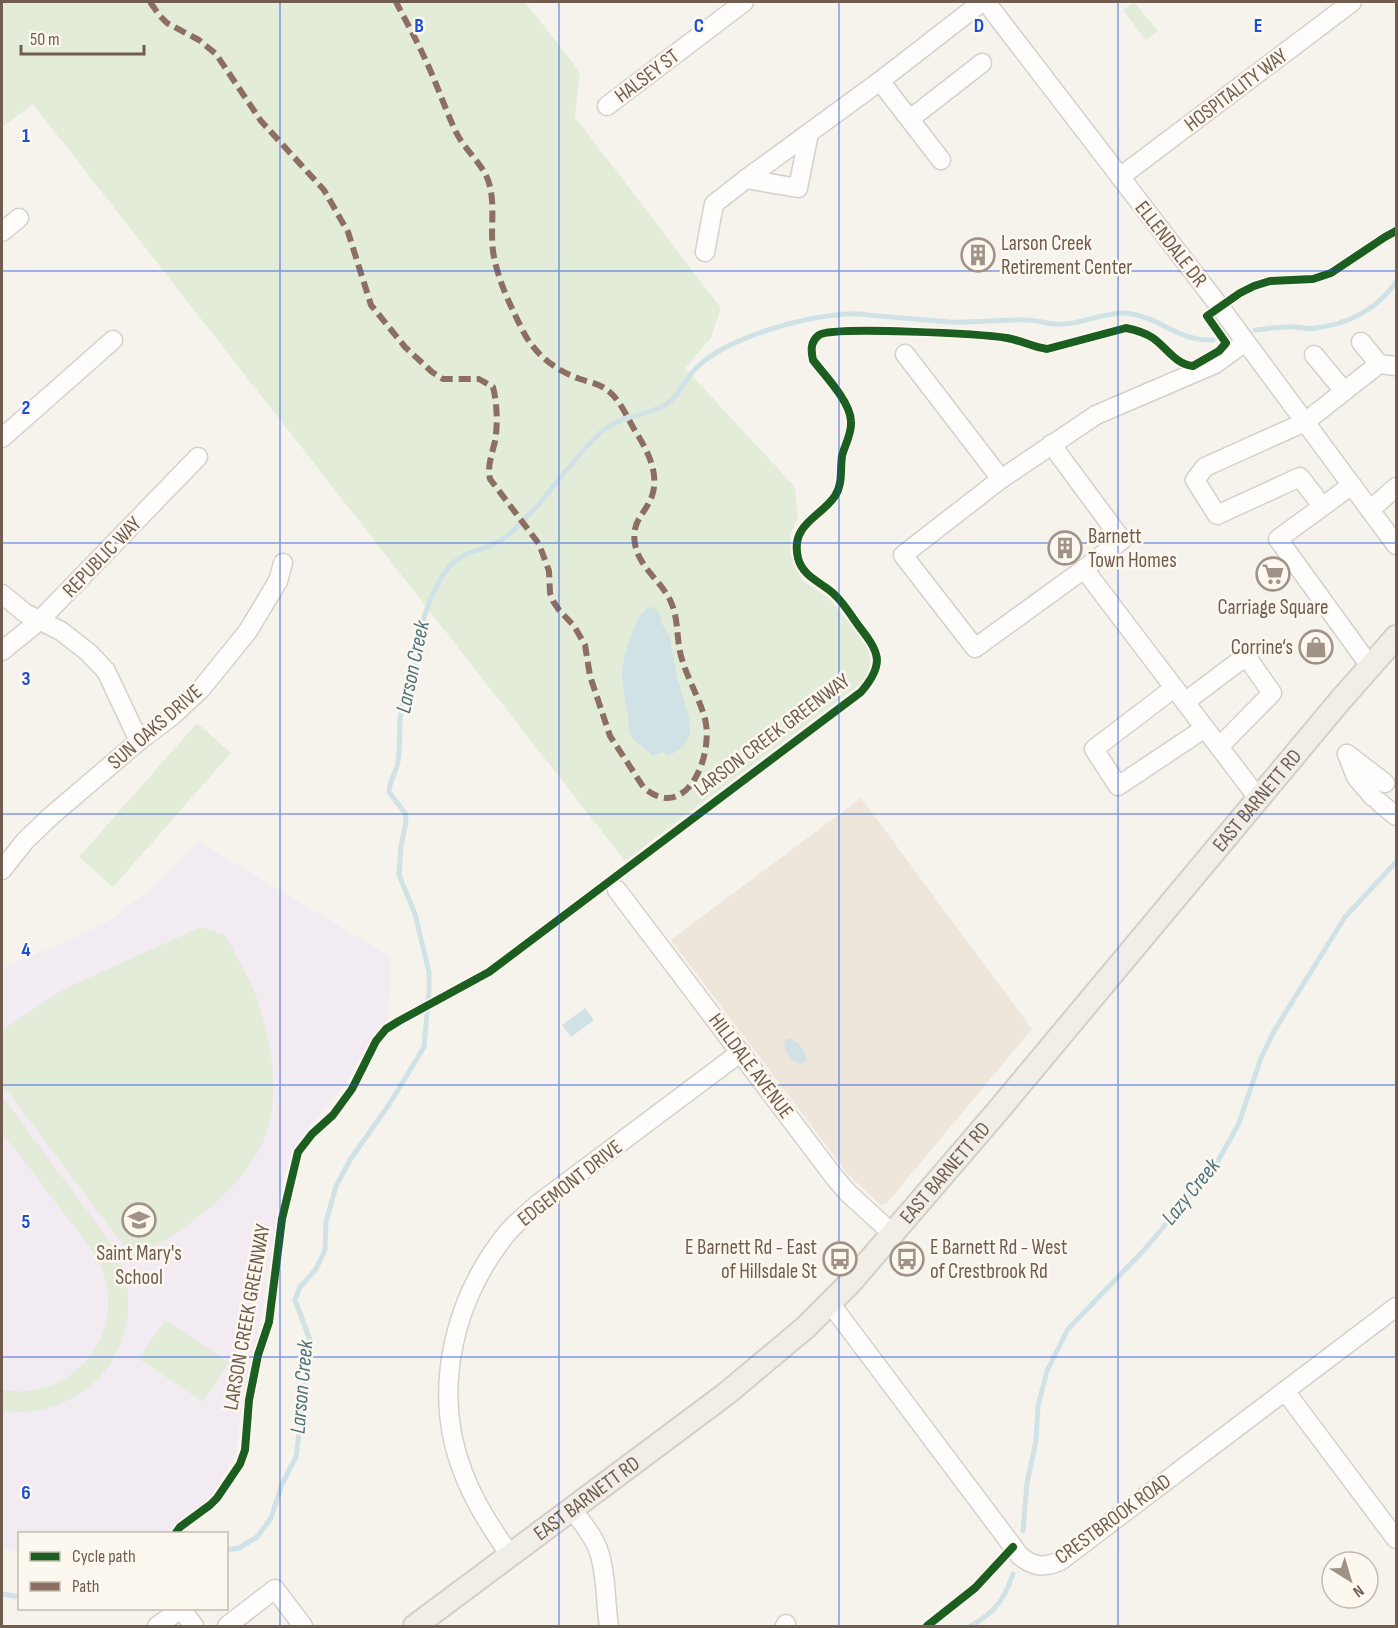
<svg xmlns="http://www.w3.org/2000/svg" width="1398" height="1628" font-family="'Sofia Sans Condensed',sans-serif">
<style>
.residential{fill:#eee6db}
.education{fill:#f3ebf2}
.green{fill:#e3ecd9}
.water{fill:#d0e2e5}
.lines{fill:none;stroke-linecap:round;stroke-linejoin:round}
.stream{stroke:#d0e2e5;stroke-width:5}
.minor-casing{stroke:#d5d0cb;stroke-width:21}
.major-casing{stroke:#d4cec8;stroke-width:26}
.minor{stroke:#fefdfc;stroke-width:18}
.major{stroke:#f1eee7;stroke-width:22}
.quiet{stroke:#8d6e63;stroke-width:6;stroke-dasharray:12 6;stroke-linecap:butt}
.cycleway-casing{stroke:#fdf8ef;stroke-width:11}
.cycleway{stroke:#1b5e20;stroke-width:8}
.grid{fill:none;stroke:#1d4ed8;stroke-width:1.5;stroke-opacity:0.55}
.labels{text-anchor:middle;dominant-baseline:central;stroke-width:5;stroke-linejoin:round;paint-order:stroke}
.street-label{font-size:21px;fill:#715d50;stroke:#fdf8ef}
.poi-label{font-size:21px;fill:#715d50;stroke:#fdf8ef;text-anchor:start}
.water-label{font-size:22px;font-style:italic;fill:#4c7580;stroke:#fdf8ef}
.grid-label{font-size:20px;text-anchor:middle;font-weight:bold;fill:#1d4ed8;stroke:#fdf8ef;stroke-width:5;stroke-linejoin:round;paint-order:stroke}
</style>
<rect width="100%" height="100%" fill="#f6f3ed"/>
<!-- residential -->
<path class="residential" d="M861,798l171,231 -145,174 -7,2 -33,-32 -176,-233z"/>
<!-- education -->
<path class="education" d="M199,842l191,114v36l-4,31 -14,15 -31,53 -31,34 -17,26 -12,35 -9,68 -14,82 -6,20 -13,66 -3,30 -26,47 -30,22 -13,12 -147,1 -1,19 -17,-5v-580l63,-26 44,-21 48,-37z"/>
<!-- green -->
<g class="green">
<path d="M2,2h523l55,70 -5,45 146,191 -10,30 -26,30 110,119 3,31 -8,18 1,20 5,13 7,12 27,18 37,47 3,14 -2,13 -6,10 -237,178 -592,-757 -31,23z"/>
<path d="M1134,2l24,29 -12,9 -23,-30z"/>
<path d="M197,723l34,30 -118,134 -34,-30z"/>
<path d="M201,927l24,8c9,16 18,32 26,49 18,40 30,106 16,148 -11,32 -39,62 -65,82 -21,17 -45,33 -70,43l-130,-173v-54l62,-41z"/>
<path d="M2,1096l112,151c44,84 -19,175 -112,164v-21c29,5 57,-3 79,-24 27,-25 35,-68 19,-101 -8,-18 -22,-33 -34,-49 -15,-19 -29,-39 -44,-58 -6,-8 -15,-17 -19,-26 -3,-9 -2,-26 -1,-36z"/>
<path d="M165,1320l64,42 -26,40 -64,-43z"/>
</g>
<!-- water -->
<g class="water">
<path d="M649,607l5,1 6,6 2,10 8,13 7,40 12,40 1,17 -7,13 -14,9 -7,-4 -9,4 -21,-18 -3,-6c0,-19 -6,-38 -7,-57 0,-15 13,-62 27,-68z"/>
<path d="M585,1008l9,12 -23,17 -9,-12z"/>
<path d="M790,1038c9,4 14,11 17,21l-3,4 -6,1c-8,-6 -16,-14 -13,-24z"/>
</g>
<g class="lines">
<!-- stream -->
<g class="stream">
<path d="M1255,330c11,-1 22,-3 33,-3 9,-1 19,3 28,1 32,-4 62,-19 80,-46"/>
<path d="M1023,1531l4,-48 9,-42 2,-35 9,-35 21,-42 77,-80 72,-86 22,-40 22,-65 13,-27 71,-114 51,-55"/>
<path d="M226,1550l13,-2 18,-11 14,-19 11,-34 14,-27 14,-117 -15,-40 5,-13 16,-18 9,-19 1,-28 10,-36 14,-26 40,-57 34,-56 5,-55v-20l-14,-58 -16,-39 2,-29 5,-24 -1,-9 -16,-21c0,-12 8,-20 9,-31 3,-18 0,-38 4,-56 2,-10 9,-20 11,-31 9,-40 7,-62 30,-99 19,-29 42,-21 64,-39 36,-30 59,-71 93,-103 18,-17 44,-16 65,-28 17,-11 19,-26 32,-38 32,-30 105,-50 149,-53 10,-1 22,1 33,2 23,2 47,4 71,6 26,1 52,-3 78,-2 9,0 18,4 27,4 24,2 46,-12 70,-11 35,3 53,29 88,27"/>
<path d="M2,1594l18,3"/>
<path d="M971,1626c24,-14 33,-26 42,-52"/>
</g>
<defs>
<g id="minor">
<path d="M986,2l234,305 176,238"/>
<path d="M607,106l137,-104"/>
<path d="M910,119l72,-56"/>
<path d="M809,133l-11,55 -52,-9 134,-98"/>
<path d="M941,160l-61,-79 102,-79"/>
<path d="M1120,177l232,-175"/>
<path d="M2,232l17,-14"/>
<path d="M705,252l9,-48 32,-25"/>
<path d="M1361,342l18,22"/>
<path d="M905,354l96,125 -98,76 72,93 109,-79 174,229"/>
<path d="M1314,355l30,36"/>
<path d="M2,438l111,-98"/>
<path d="M1051,444l71,96 -38,29"/>
<path d="M1001,479l95,-64 119,-51 30,-22"/>
<path d="M1352,485l-74,54 92,127"/>
<path d="M1322,506l-22,-29 -83,38 -22,-35 10,-13 100,-45 74,-58 17,2"/>
<path d="M1370,510l26,-23"/>
<path d="M2,594l23,19 36,18 28,22 17,18 33,70"/>
<path d="M2,651l37,-30 159,-164"/>
<path d="M1174,688l-80,61 24,37 87,-58"/>
<path d="M1185,702l61,-46 26,37 -53,54"/>
<path d="M1347,754l9,23 17,20"/>
<path d="M1347,754l38,29"/>
<path d="M1379,802l17,14"/>
<path d="M2,870l23,-29 26,-25 88,-75 33,-25 29,-27 47,-58 30,-50 5,-18"/>
<path d="M617,890l218,288 13,15 46,42"/>
<path d="M830,1303l190,253c14,11 24,12 40,5l336,-254"/>
<path d="M1285,1391l111,148"/>
<path d="M572,1509c10,14 22,27 27,43 8,24 6,50 10,74"/>
<path d="M510,1555c-18,-26 -36,-53 -47,-83 -32,-81 -9,-174 45,-240 9,-10 20,-19 30,-28l203,-152"/>
<path d="M157,1626l24,-17 13,17"/>
<path d="M227,1626l48,-37 28,37"/>
<path d="M785,1626l1,-2"/>
</g>
<g id="major">
<path id="s1" d="M415,1626l311,-232 80,-67 44,-44 146,-170 342,-410 58,-66"/>
</g>
</defs>
<!-- minor casing -->
<use href="#minor" class="minor-casing"/>
<!-- major casing -->
<use href="#major" class="major-casing"/>
<!-- minor -->
<use href="#minor" class="minor"/>
<!-- major -->
<use href="#major" class="major"/>
<!-- quiet -->
<path class="quiet" d="M150,2l10,14 7,7 32,17 17,14 45,67 63,69 24,42 23,73 34,42 27,25 11,7h36l14,8c4,16 5,37 2,54 -3,14 -8,24 -5,38l49,65 10,27 1,22 3,8 6,9 15,16 11,19 5,31 20,60 34,52c44,36 70,-35 61,-69 -6,-22 -18,-41 -24,-63 -5,-19 -2,-38 -11,-56 -10,-20 -31,-33 -35,-56 -4,-24 10,-29 17,-48 8,-24 -6,-48 -18,-67 -7,-12 -15,-31 -27,-39 -7,-6 -18,-8 -27,-11 -26,-9 -47,-26 -59,-52 -12,-24 -24,-49 -28,-76 -3,-23 3,-49 -5,-71 -7,-18 -24,-31 -32,-48 -11,-23 -19,-48 -30,-71 -9,-20 -20,-40 -30,-59"/>
<defs>
<g id="cycleway">
<path d="M175,1534l5,-7 30,-22 7,-7 23,-34 5,-14 4,-50 9,-45 11,-33 13,-103 16,-67 14,-18 21,-19 19,-26 24,-48 10,-12 13,-8 90,-49 372,-280c25,-29 18,-40 -3,-67 -7,-10 -14,-21 -22,-29 -12,-13 -33,-18 -38,-38 -8,-34 22,-40 37,-62 8,-12 5,-26 7,-40 3,-12 10,-22 9,-35 -1,-20 -26,-45 -38,-61 -2,-9 -3,-18 6,-25 14,-9 164,-1 188,3 13,2 26,9 40,11l79,-21c10,2 18,4 27,10 13,9 23,27 40,28l26,-15 7,-8 -19,-27 33,-23 14,-7 16,-5 43,-2 18,-6 54,-36 11,-6"/>
<path d="M927,1626l48,-38 38,-41"/>
</g>
</defs>
<!-- cycleway casing -->
<use href="#cycleway" class="cycleway-casing"/>
<!-- cycleway -->
<use href="#cycleway" class="cycleway"/>
</g>
<!-- grid -->
<path class="grid" d="M280,2v1624M559,2v1624M839,2v1624M1118,2v1624M2,271h1394M2,543h1394M2,814h1394M2,1085h1394M2,1357h1394"/>
<!-- icons -->
<defs>
<symbol id="building-ring" viewBox="-11 -11 22 22"><circle r="9.5" fill="#fdf8ef" stroke="#a09287" stroke-width="1.5"/><path d="M-4-6H4V6H1V3H-1V6H-4ZM-2.5-4.3h1.7v1.8h-1.7ZM.8-4.3h1.7v1.8H.8ZM-2.5-1h1.7V.8h-1.7ZM.8-1h1.7V.8H.8Z" fill="#a09287"/></symbol>
<symbol id="supermarket-ring" viewBox="-11 -11 22 22"><circle r="9.5" fill="#fdf8ef" stroke="#a09287" stroke-width="1.5"/><path d="M-6-5.5h2.5l.6 2H6L4.5 2H-2.5L-4.4-4H-6ZM-1.5 3.2a1.3 1.3 0 1 0 .1 0ZM3 3.2a1.3 1.3 0 1 0 .1 0Z" fill="#a09287"/></symbol>
<symbol id="shop-ring" viewBox="-11 -11 22 22"><circle r="9.5" fill="#fdf8ef" stroke="#a09287" stroke-width="1.5"/><path d="M-5-2.5h2.3a2.7 3.5 0 0 1 5.4 0H5L5.5 6h-11ZM-1.5-2.5h3a1.5 2.3 0 0 0-3 0Z" fill="#a09287"/></symbol>
<symbol id="school-ring" viewBox="-11 -11 22 22"><circle r="9.5" fill="#fdf8ef" stroke="#a09287" stroke-width="1.5"/><path d="M0-5L7-2L0 1L-7-2ZM-4 1L0 2.5L4 1V4Q0 6-4 4Z" fill="#a09287"/></symbol>
<symbol id="bus-ring" viewBox="-11 -11 22 22"><circle r="9.5" fill="#fdf8ef" stroke="#a09287" stroke-width="1.5"/><path d="M-5-6H5V4H4V6H2V4H-2V6H-4V4H-5ZM-3.5-4V0h7V-4ZM-3.5 1.2v1.5H-2V1.2ZM2 1.2v1.5H3.5V1.2Z" fill="#a09287"/></symbol>
</defs>
<g fill-rule="evenodd">
<use href="#building-ring" x="959" y="236" width="38" height="38"/>
<use href="#building-ring" x="1046" y="529" width="38" height="38"/>
<use href="#supermarket-ring" x="1254" y="555" width="38" height="38"/>
<use href="#shop-ring" x="1297" y="628" width="38" height="38"/>
<use href="#school-ring" x="120" y="1201" width="38" height="38"/>
<use href="#bus-ring" x="821" y="1240" width="38" height="38"/>
<use href="#bus-ring" x="888" y="1240" width="38" height="38"/>
</g>
<g class="labels">
<!-- street labels -->
<g class="street-label">
<text transform="translate(647 76) rotate(-37)">HALSEY ST</text>
<text transform="translate(1236 90) rotate(-37)">HOSPITALITY WAY</text>
<text transform="translate(1171 244) rotate(52)">ELLENDALE DR</text>
<text transform="translate(102 557) rotate(-46)">REPUBLIC WAY</text>
<text transform="translate(155 727) rotate(-41)">SUN OAKS DRIVE</text>
<text transform="translate(772 735) rotate(-37)">LARSON CREEK GREENWAY</text>
<text stroke="none"><textPath href="#s1" startOffset="1186">EAST BARNETT RD</textPath></text>
<text transform="translate(751 1066) rotate(53)">HILLDALE AVENUE</text>
<text stroke="none"><textPath href="#s1" startOffset="700">EAST BARNETT RD</textPath></text>
<text transform="translate(570 1183) rotate(-38)">EDGEMONT DRIVE</text>
<text transform="translate(247 1317) rotate(-80)">LARSON CREEK GREENWAY</text>
<text stroke="none"><textPath href="#s1" startOffset="214">EAST BARNETT RD</textPath></text>
<text transform="translate(1113 1519) rotate(-36)">CRESTBROOK ROAD</text>
</g>
<!-- poi labels -->
<g class="poi-label">
<text x="1001" y="243">Larson Creek<tspan x="1001" dy="24">Retirement Center</tspan></text>
<text x="1088" y="536">Barnett<tspan x="1088" dy="24">Town Homes</tspan></text>
<text x="1273" y="607" text-anchor="middle">Carriage Square</text>
<text x="1293" y="647" text-anchor="end">Corrine‘s</text>
<text x="817" y="1247" text-anchor="end">E Barnett Rd - East<tspan x="817" dy="24">of Hillsdale St</tspan></text>
<text x="930" y="1247">E Barnett Rd - West<tspan x="930" dy="24">of Crestbrook Rd</tspan></text>
<text x="139" y="1253" text-anchor="middle">Saint Mary's<tspan x="139" dy="24">School</tspan></text>
</g>
<!-- water labels -->
<g class="water-label">
<text transform="translate(413 667) rotate(-78)">Larson Creek</text>
<text transform="translate(1191 1192) rotate(-51)">Lazy Creek</text>
<text transform="translate(302 1387) rotate(-85)">Larson Creek</text>
</g>
</g>
<g class="grid-label">
<text x="419" y="32">B</text>
<text x="699" y="32">C</text>
<text x="979" y="32">D</text>
<text x="1258" y="32">E</text>
<text x="26" y="142">1</text>
<text x="26" y="414">2</text>
<text x="26" y="685">3</text>
<text x="26" y="956">4</text>
<text x="26" y="1228">5</text>
<text x="26" y="1499">6</text>
</g>
<!-- border -->
<rect width="1398" height="1628" fill="none" stroke="#715d50" stroke-width="6"/>
<!-- legend -->
<rect x="18" y="1532" width="210" height="78" fill="#fdf8ef" stroke="#c5baaf" stroke-width="1.5"/>
<rect x="30" y="1552" width="30" height="9" fill="#1b5e20" stroke="#c5baaf" stroke-width="1.5"/>
<text x="72" y="1562" font-size="18" fill="#715d50">Cycle path</text>
<rect x="30" y="1582" width="30" height="9" fill="#8d6e63" stroke="#c5baaf" stroke-width="1.5"/>
<text x="72" y="1592" font-size="18" fill="#715d50">Path</text>
<!-- north arrow -->
<g transform="translate(1350 1580) rotate(143)"><circle r="28" fill="#fdf8ef" stroke="#c5baaf" stroke-width="1.5"/>
<path d="M0-4.5L10 22L0 15L-10 22Z" fill="#a09287"/>
<text y="-9" font-size="16" font-weight="bold" text-anchor="middle" fill="#715d50">N</text>
</g>
<!-- scale -->
<path d="M21 45v9h123v-9" fill="none" stroke="#715d50" stroke-width="3"/>
<text x="30" y="45" font-size="18" fill="#715d50" stroke="#fdf8ef" stroke-width="4.5" paint-order="stroke">50 m</text>
</svg>
